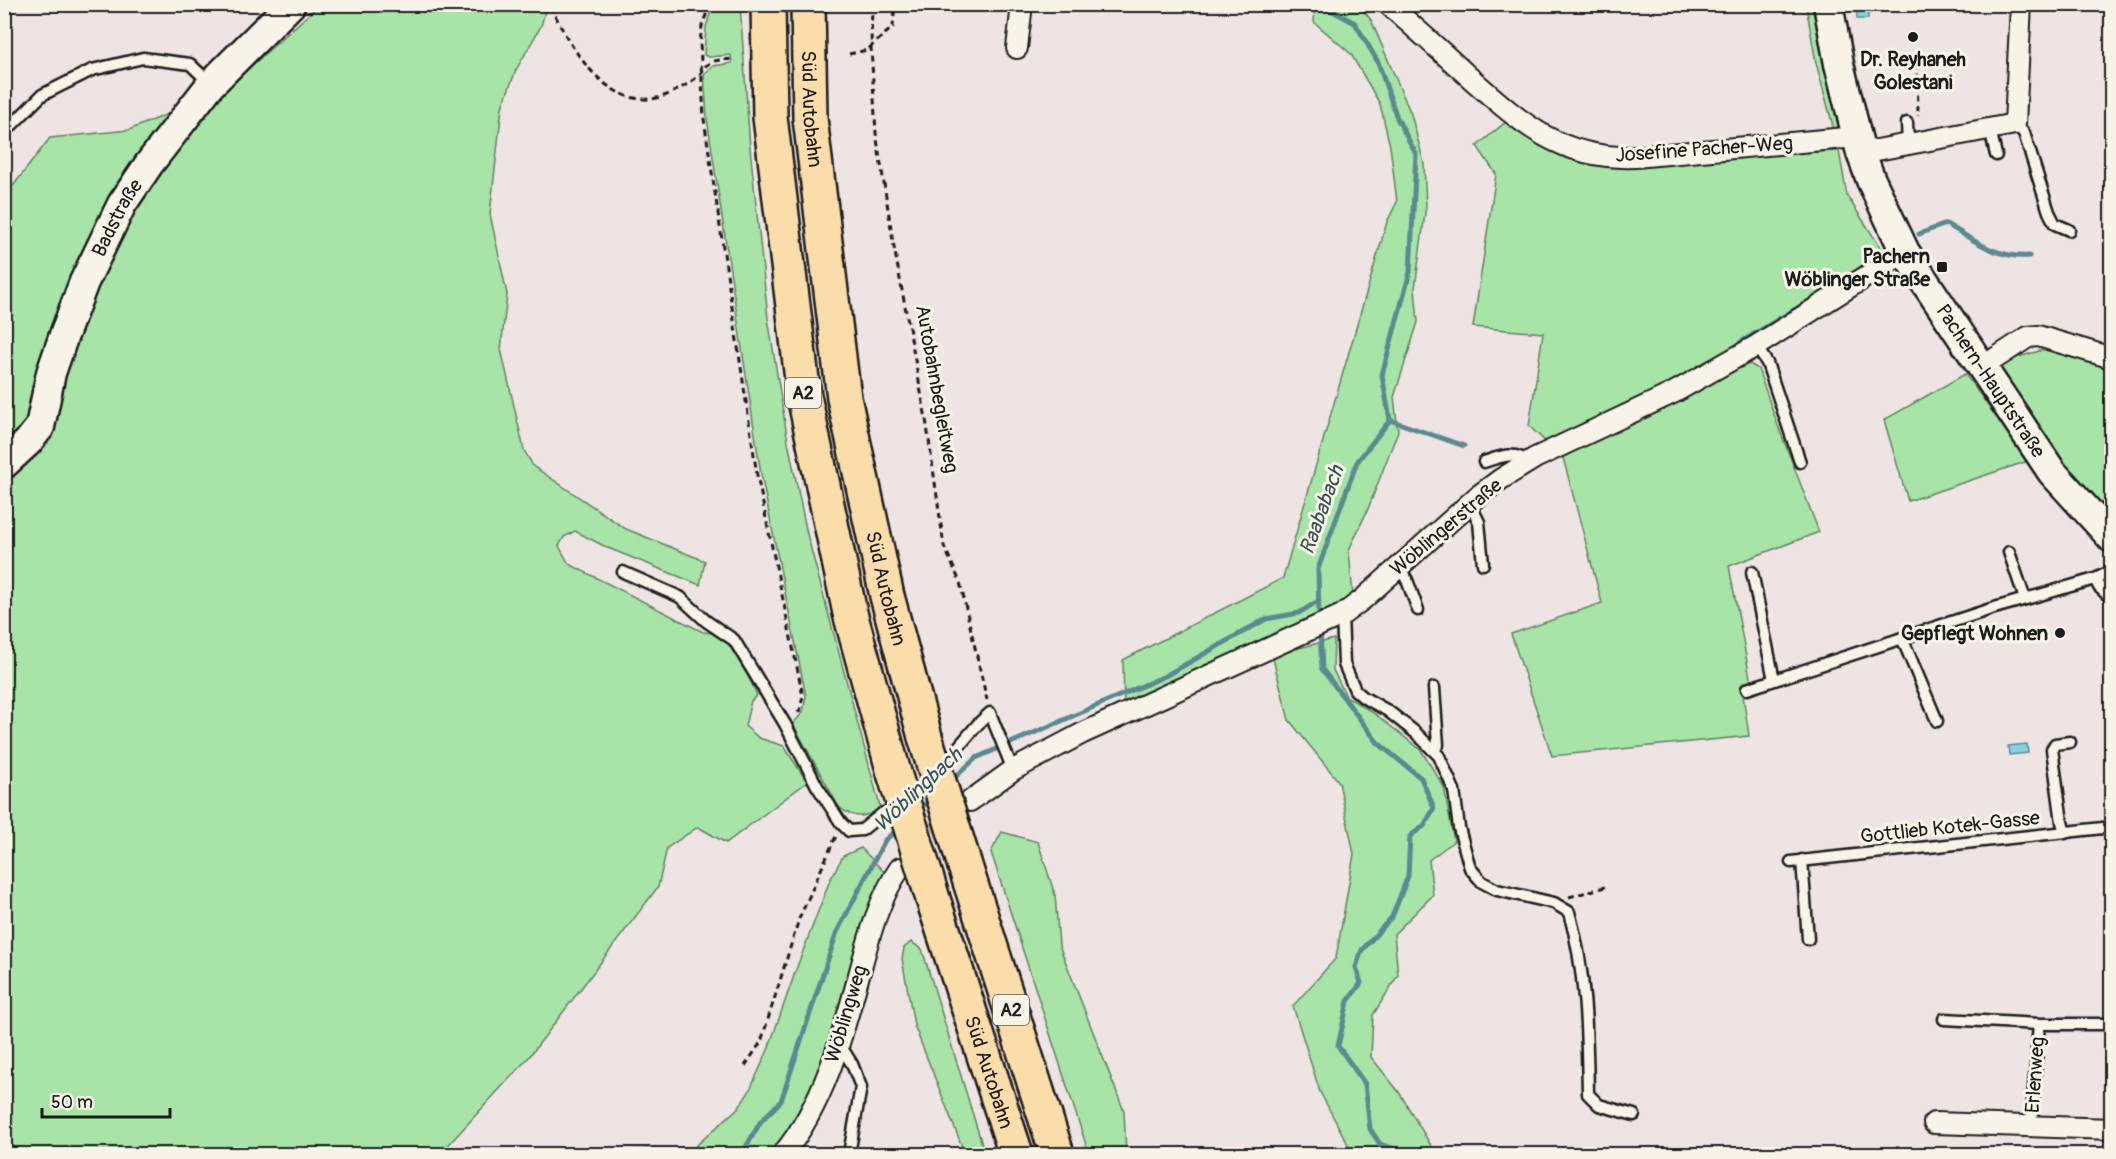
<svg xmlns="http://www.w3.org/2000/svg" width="2116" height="1159" font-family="Pangolin,sans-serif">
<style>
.green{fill:#a8e3a8;stroke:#628062;stroke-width:1.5}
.water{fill:#83d4de;stroke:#5a8a90;stroke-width:1.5}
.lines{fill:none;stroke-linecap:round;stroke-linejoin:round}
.stream{stroke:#5a8a90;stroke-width:5}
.street-tunnel{stroke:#c4bcbb;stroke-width:20;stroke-dasharray:20 10;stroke-linecap:butt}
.lane-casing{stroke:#1c1c1c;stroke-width:15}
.street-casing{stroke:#1c1c1c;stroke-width:24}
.secondary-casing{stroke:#1c1c1c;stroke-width:33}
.highway-casing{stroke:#1c1c1c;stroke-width:38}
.path{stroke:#1c1c1c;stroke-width:3;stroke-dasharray:6 4.5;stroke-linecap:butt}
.lane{stroke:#f7f3e8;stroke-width:10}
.street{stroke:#f7f3e8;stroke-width:20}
.secondary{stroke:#f7f3e8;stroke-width:28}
.highway{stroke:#fbddab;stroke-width:33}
.highway-bridge-casing{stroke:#1c1c1c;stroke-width:38;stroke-linecap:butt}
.highway-bridge{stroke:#fbddab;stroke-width:33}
.poi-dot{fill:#1c1c1c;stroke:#f7f3e8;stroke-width:2}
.labels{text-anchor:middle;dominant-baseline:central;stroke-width:6;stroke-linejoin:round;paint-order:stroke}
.shield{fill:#f7f3e8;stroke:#5e5c59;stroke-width:1.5}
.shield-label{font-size:18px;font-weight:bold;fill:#1c1c1c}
.poi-label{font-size:20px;font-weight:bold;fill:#1c1c1c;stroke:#f7f3e8;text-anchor:end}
.street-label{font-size:20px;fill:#1c1c1c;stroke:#f7f3e8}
.water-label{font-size:21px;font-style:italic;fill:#3b5356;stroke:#f7f3e8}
</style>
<rect width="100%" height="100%" fill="#eee4e3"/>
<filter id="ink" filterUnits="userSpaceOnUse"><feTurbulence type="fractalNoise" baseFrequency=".0167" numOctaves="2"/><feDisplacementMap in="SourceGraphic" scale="12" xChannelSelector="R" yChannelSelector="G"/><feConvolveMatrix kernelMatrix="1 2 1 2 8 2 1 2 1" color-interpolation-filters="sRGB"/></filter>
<g filter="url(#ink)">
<!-- green -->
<g class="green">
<path d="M319,5h228l-6,21 -25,44 -14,37 -12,107 17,80 -6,55 23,101 9,16 93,63 79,32 -5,24 -92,-37 -33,-17 -11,6 -5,9 10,18 134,68 18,2 13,12 23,49 -6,6 -6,25 14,12 25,8 23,36 -81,61 -28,-16 -31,21 -9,39 -129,170 -89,97h-435v-965l8,-3 37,-48 79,-8 96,-40z"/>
<path d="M713,5h27l10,143 18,170 20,124 19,92 74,276c-18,7 -26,10 -42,-3l-46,-83 10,-12 3,-16 -45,-222 -54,-356 -3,-44 9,-8 19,-3 -1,-8 -22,2 -5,-2 2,-28z"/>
<path d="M1315,5h44l12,15 40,94 13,49 2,43 -11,82 3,34 -24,75 4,34 -30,78 -19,41 4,46 -18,16 -211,95 -1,-47 160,-82 104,-356 10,-20 -7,-56 -10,-42 -29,-50 -37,-32z"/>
<path d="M1806,5h9l26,121 -8,7 -1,-11 -16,-59z"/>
<path d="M1507,121l34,25 26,12 48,7 120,-9 104,-5 8,45 36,55 -133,90 -99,57 -103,46 -19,-18 14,-93 -70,-6 23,-153 -19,-28z"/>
<path d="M2046,349l65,15v157l-51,-54 -65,-94 10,-12z"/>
<path d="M1750,364l8,5 19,54 42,109 -90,34 22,117 -9,5 7,48 -197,20 -41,-122 91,-31 -40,-149c43,-18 86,-35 127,-58 20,-11 39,-25 61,-32z"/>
<path d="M1965,374l63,87 -120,40 -24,-81z"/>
<path d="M1334,639l-1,31 13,26 29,18 46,36 23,37 10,54 -25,19 4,35 -39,39 4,41 -25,40 -2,42 28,35 37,62h-83l-33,-62 -27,-86 43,-48 18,-104 -15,-72 -50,-62 -17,-65z"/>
<path d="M1002,832l36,10 17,53 4,50 65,166 2,43h-37l-98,-302z"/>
<path d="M861,848l26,27 -54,168 -35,77 -24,34h-94l10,-3 48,-43 11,-16 19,-42 29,-83 33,-87 13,-24z"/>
<path d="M911,942l11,7 63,205h-20l-51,-129 -12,-66 2,-11z"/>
<path d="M652,1149l9,5h-34l6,-4z"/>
</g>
<!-- water -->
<g class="water">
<path d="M1856,5h12v14h-11z"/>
<path d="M2027,744l1,9 -19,2 -1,-9z"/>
</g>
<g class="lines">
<!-- stream -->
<g class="stream">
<path d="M1919,234l27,-10c27,15 50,35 83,32"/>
<path d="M1741,342l83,-50"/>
<path d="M1390,420l74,26"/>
<path d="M1319,621l-1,-52 39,-107 33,-42 -8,-45 28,-103 6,-118 -19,-36 -19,-56 -23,-39 -35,-19"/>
<path d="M1320,630l2,39 56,74 43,35 13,30 -10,18 -14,10 -2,40 -16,41 -30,33 -6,17 5,16 -13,18 -10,45 27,38 5,45 10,15 29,10"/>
<path d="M951,781l25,-23 189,-82 101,-57 33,-6 19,-12"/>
<path d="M917,811l16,-14"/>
<path d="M742,1154l19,-33 20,-20 56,-169 48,-92 14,-12"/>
</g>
<!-- street-tunnel -->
<path class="street-tunnel" d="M912,853l17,-18 27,-23"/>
<defs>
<g id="lane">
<path d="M1907,123l1,21"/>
<path d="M2015,124l9,9 25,79 6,12 14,6"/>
<path d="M1990,129l6,26"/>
<path d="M4,133l38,-38 50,-25 51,-12 47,6 21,20"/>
<path d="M1756,346l11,17 33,99"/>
<path d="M1484,462c15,-5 31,-12 43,0"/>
<path d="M1470,504l9,18 4,42"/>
<path d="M2009,552l16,47"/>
<path d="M1399,567l8,13 11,30"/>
<path d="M623,572l57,25 26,24 28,19 51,84 32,62 24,37 8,8 13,-1 21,-17"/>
<path d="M1752,572l22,108"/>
<path d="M2095,579l4,8 13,12"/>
<path d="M1342,615l2,49 11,26 8,7 25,14 28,22 23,23 15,34 5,38 11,40 12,14 15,8 57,13 15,9c17,59 18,121 19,182l11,11 35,10"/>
<path d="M1902,638l35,83"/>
<path d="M1747,689l244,-80 104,-30 17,-8"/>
<path d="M1433,750l5,-5 -4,-57"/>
<path d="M955,751l23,-27 12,-11 23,57"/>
<path d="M2065,833l-3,-11 -10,-73 3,-5 15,-2"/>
<path d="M1802,860l6,79"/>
<path d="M1791,862l321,-35"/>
<path d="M1944,1019l95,5"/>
<path d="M840,1045l12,19 9,23 -12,67"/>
<path d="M2031,1126l8,-102h73"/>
</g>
<g id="street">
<path d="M1388,4c27,24 53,47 79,71 53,47 93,85 168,82l221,-20"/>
<path d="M1017,48l5,-44"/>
<path d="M1861,153l154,-29 6,-120"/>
<path d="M1982,367l46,-30 10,-1 74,22"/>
<path d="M970,801l43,-31 70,-37 259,-118 20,-15 116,-104 23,-17 34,-21 138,-65 83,-47 149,-94"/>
<path d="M1934,1123l178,6"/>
<path d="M783,1154c40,-48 60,-120 76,-179 10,-37 19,-75 41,-107"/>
</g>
<g id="secondary">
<path id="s1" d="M1828,4l11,60 22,89 10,27 34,72 147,220 60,66"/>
<path id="s2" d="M4,464l24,-22 12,-15 11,-54 13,-38 20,-53 38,-78 27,-40 62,-80 80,-80"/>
</g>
<g id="highway">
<path d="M768,4l2,113 34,279 46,217 44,160"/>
<path id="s3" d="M808,4l2,114 34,280 43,198 38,141"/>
<path d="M965,866l92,288"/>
<path id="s4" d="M933,899l83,255"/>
</g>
</defs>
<!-- lane casing -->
<use href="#lane" class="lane-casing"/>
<!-- street casing -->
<use href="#street" class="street-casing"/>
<!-- secondary casing -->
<use href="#secondary" class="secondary-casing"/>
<!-- highway casing -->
<use href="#highway" class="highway-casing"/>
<!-- path -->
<g class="path">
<path d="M710,4l-8,22 -2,16 4,77 53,356 46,221 -3,14 -5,6"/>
<path d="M872,4l-1,43 5,86 18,114 32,172 18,127 16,36 27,118"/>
<path d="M551,6c15,35 49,93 93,93 12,1 24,-4 35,-10 7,-4 17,-10 22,-16 3,-4 3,-7 9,-10 6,-4 15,-3 22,-4"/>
<path d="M849,54l18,-4 26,-23 2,-23"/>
<path d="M1917,63l1,53"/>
<path d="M1569,897l36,-10"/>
<path d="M745,1066l16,-24 38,-123 37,-83"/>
</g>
<!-- lane -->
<use href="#lane" class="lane"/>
<!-- street -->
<use href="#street" class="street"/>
<!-- secondary -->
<use href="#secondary" class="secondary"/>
<!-- highway -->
<use href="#highway" class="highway"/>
<defs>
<g id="highway-bridge">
<path d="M925,737l40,129"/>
<path d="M894,773l39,126"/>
</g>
</defs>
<!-- highway-bridge casing -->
<use href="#highway-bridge" class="highway-bridge-casing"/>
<!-- highway-bridge -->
<use href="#highway-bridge" class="highway-bridge"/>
</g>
</g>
<!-- markers -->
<g class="poi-dot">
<circle cx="1913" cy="37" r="6"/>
<rect x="1936" y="261" width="12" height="12" rx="3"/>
<circle cx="2060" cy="633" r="6"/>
</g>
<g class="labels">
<!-- shield labels -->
<g class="shield">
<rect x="785" y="378" width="36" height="30" rx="4.5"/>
<rect x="993" y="995" width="36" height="30" rx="4.5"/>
</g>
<g class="shield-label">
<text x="803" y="393">A2</text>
<text x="1011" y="1010">A2</text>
</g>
<!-- poi labels -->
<g class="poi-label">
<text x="1913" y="59" text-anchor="middle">Dr. Reyhaneh<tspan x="1913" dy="23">Golestani</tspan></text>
<text x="1930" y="256">Pachern<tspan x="1930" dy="23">Wöblinger Straße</tspan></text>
<text x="2048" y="633">Gepflegt Wohnen</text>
</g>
<!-- street labels -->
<g class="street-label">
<text stroke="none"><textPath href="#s3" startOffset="105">Süd Autobahn</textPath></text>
<text transform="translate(1704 149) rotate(-4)">Josefine Pacher-Weg</text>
<text stroke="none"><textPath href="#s2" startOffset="276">Badstraße</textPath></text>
<text stroke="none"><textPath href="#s1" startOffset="416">Pachern-Hauptstraße</textPath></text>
<text transform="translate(937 389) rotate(80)">Autobahnbegleitweg</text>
<text transform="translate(1446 527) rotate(-40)">Wöblingerstraße</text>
<text stroke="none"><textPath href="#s3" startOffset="591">Süd Autobahn</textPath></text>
<text transform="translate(1950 827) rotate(-6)">Gottlieb Kotek-Gasse</text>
<text transform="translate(846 1014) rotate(-73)">Wöblingweg</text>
<text stroke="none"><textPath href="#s4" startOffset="182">Süd Autobahn</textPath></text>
<text transform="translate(2035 1075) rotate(-86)">Erlenweg</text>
</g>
<!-- water labels -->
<g class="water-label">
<text transform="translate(1322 510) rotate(-70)">Raababach</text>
<text transform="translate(918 790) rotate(-43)">Wöblingbach</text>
</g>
</g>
<!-- margin -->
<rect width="2116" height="1159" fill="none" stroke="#f7f3e8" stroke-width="24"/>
<rect x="12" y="12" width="2092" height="1135" fill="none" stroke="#1c1c1c" stroke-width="2" filter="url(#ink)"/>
<!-- scale -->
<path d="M42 1108v9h128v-9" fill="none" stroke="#1c1c1c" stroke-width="3"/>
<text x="51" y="1108" font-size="18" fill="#1c1c1c" stroke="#f7f3e8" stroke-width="4.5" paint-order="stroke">50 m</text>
</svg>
